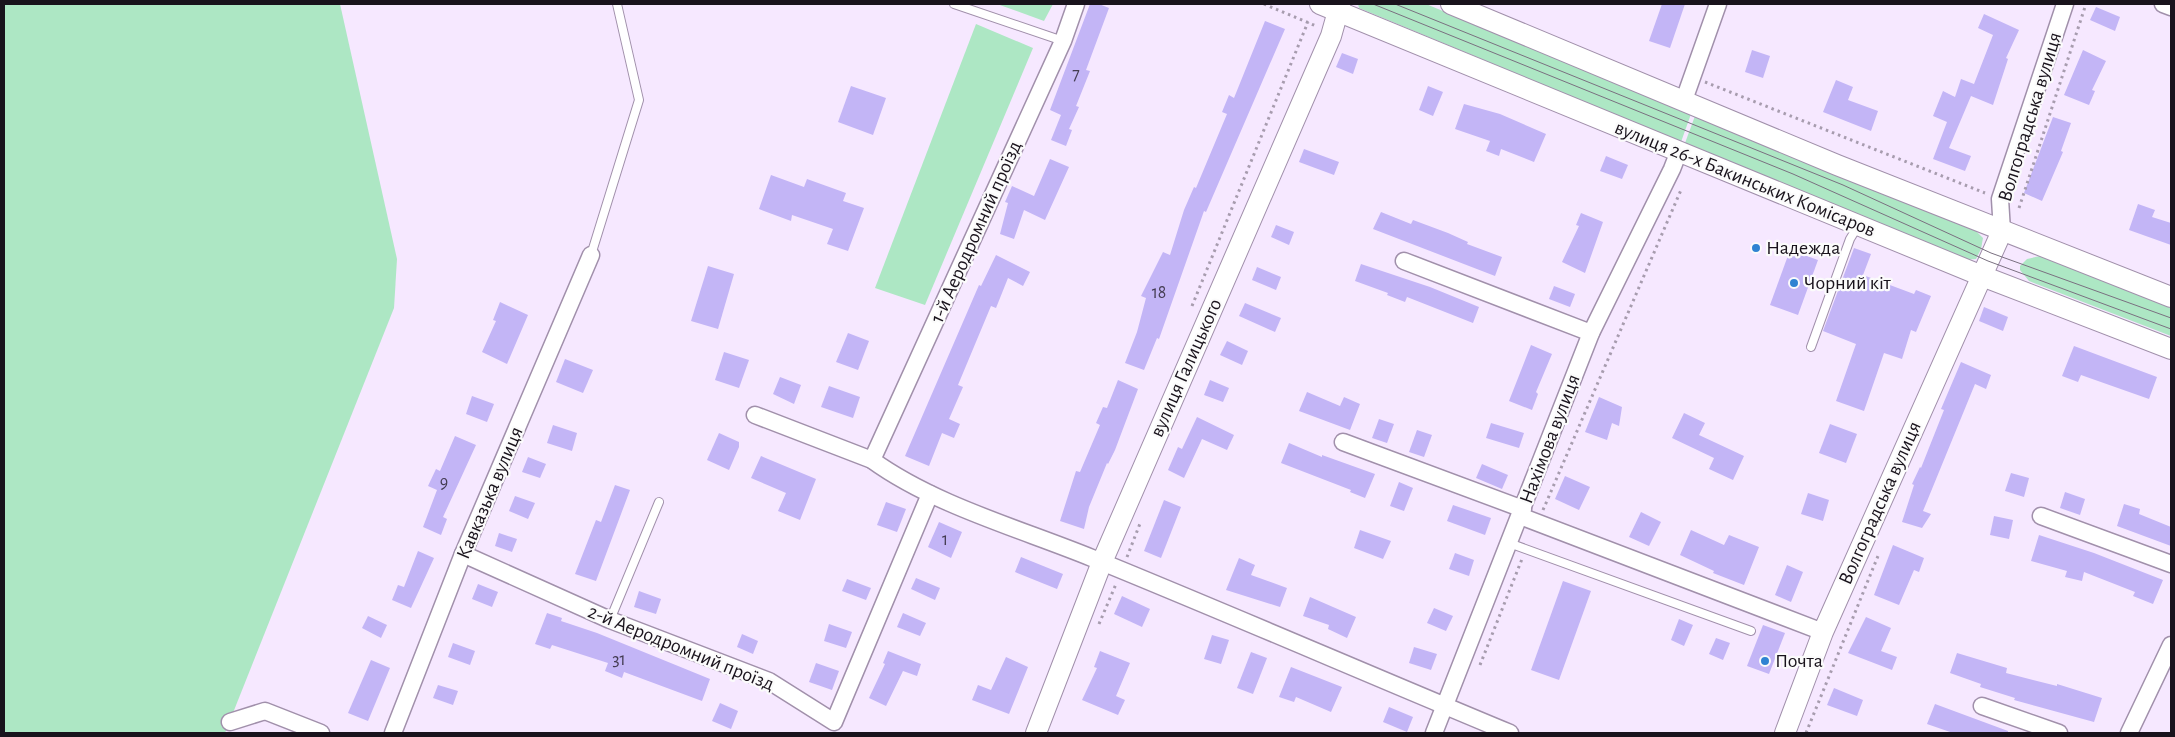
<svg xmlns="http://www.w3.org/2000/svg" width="2175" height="737" font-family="'Alegreya Sans',sans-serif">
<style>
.green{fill:#ade7c4}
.building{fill:#c3b5f6}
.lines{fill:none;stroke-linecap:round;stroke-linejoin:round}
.service-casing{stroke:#a190ab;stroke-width:10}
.minor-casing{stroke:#a190ab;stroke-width:19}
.tertiary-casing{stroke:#a190ab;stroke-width:22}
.path{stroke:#a79cae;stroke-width:3;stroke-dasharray:2.5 4;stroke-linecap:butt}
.service{stroke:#fff;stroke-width:8}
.minor{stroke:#fff;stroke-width:16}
.tertiary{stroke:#fff;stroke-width:20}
.tram{stroke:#7a7080;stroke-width:1}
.poi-dot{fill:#2f83d2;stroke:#fbfbfb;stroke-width:2}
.labels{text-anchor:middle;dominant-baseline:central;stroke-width:4.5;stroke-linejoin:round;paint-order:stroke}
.number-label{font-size:18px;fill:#443c52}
.street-label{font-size:20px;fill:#19131c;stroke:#fbfbfb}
.poi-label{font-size:20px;fill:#19131c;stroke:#fbfbfb;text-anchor:start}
</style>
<rect width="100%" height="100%" fill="#f6e8ff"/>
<!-- green -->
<g class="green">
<path d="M4,4h336l57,255 -3,49 -169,425h-221z"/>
<path d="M997,4h56l-9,17z"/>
<path d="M1358,4h68l265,110 -10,28 -322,-134z"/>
<path d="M976,24l57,24 -108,257 -50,-17z"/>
<path d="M1695,116l279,113 9,9 -2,11 -5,10 -15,1 -276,-117z"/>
<path d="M2040,256l131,52v28l-142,-55 -9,-11v-4l7,-7z"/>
</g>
<!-- building -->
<g class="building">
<path d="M1090,4h9l10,4 -23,62 4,1 -14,35 3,1 -10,22 3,1 -6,16 -15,-6 10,-25 -11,-5z"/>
<path d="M1662,4h23l-15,44 -21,-7z"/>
<path d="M2096,7l24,10 -5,14 -25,-11z"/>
<path d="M1984,14l35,16 -13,28 2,1 -15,46 -22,-9 -22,52 22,8 -6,15 -32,-12 14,-37 -14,-6 10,-25 12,6 6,-18 13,5 19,-49 -15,-7z"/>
<path d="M1265,21l20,8 -79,183 -2,-1 -45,128 -2,-1 -13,32 -19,-7 12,-31 9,-34 -5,-2 22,-44 7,3 14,-45 10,-23 2,1 31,-74 -5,-2 7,-17 5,3z"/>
<path d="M1752,50l18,6 -7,22 -18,-6z"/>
<path d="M2083,50l23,11 -14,29 3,1 -6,14 -25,-10z"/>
<path d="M1342,53l16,6 -5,15 -17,-7z"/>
<path d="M1836,80l17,7 -5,13 30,11 -7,20 -48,-19z"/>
<path d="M851,86l35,12 -13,37 -35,-13z"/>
<path d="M1428,86l15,6 -10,24 -14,-6z"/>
<path d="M1464,104l36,10 46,20 -12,28 -33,-13 -2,7 -13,-5 4,-10 -35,-12z"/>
<path d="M2053,117l18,6 -10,28 2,1 -21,49 -18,-8z"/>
<path d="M1304,149l35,13 -5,13 -35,-13z"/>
<path d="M1606,156l22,9 -6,14 -22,-8z"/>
<path d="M1050,159l19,8 -24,53 -21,-10 -10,29 -14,-5 8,-31 -3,-1 7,-16 22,10z"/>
<path d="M771,175l33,12 3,-8 39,14 -3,8 21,7 -16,43 -21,-7 6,-15 -41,-14 -1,6 -32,-12z"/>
<path d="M2138,204l17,6 -3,7 19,6v22l-42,-15z"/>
<path d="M1381,212l30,12 2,-4 35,13 20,9 -1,2 35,13 -7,19 -122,-47z"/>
<path d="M1581,213l22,9 -18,51 -23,-11 17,-36 -3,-1z"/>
<path d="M1276,225l18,7 -5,13 -18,-8z"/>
<path d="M1854,248l17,6 -8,21 51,19 2,-4 15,6 -15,36 -5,-2 -9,29 -18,-6 -20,58 -28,-10 20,-57 -33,-13z"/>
<path d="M1790,250l28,10 -20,55 -28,-10z"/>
<path d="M996,255l34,17 -7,14 -15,-8 -12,30 -5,-2 -33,79 5,2 -14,32 11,5 -6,14 -12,-5 -13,33 -24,-10 74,-171 2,1z"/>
<path d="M1361,264l69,23 49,20 -6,16 -66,-26 -2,5 -18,-7 1,-2 -33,-12z"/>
<path d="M708,266l26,8 -16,55 -27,-8z"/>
<path d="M1257,267l24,10 -5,13 -24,-10z"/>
<path d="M1554,286l21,8 -5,13 -21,-8z"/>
<path d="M500,302l28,13 -21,49 -25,-12 14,-31 -3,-1z"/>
<path d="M1245,303l36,15 -6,14 -36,-16z"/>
<path d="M1984,307l24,10 -5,14 -24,-10z"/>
<path d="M848,333l21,8 -11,29 -22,-8z"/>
<path d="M1227,341l21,10 -6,14 -22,-10z"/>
<path d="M1531,345l21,9 -16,38 2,2 -6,16 -23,-9z"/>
<path d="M2074,346l83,31 -8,22 -68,-24 -3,7 -16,-6z"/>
<path d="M724,352l25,8 -10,28 -24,-8z"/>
<path d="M565,359l28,11 -10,23 -27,-11z"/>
<path d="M1961,362l30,13 -5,14 -11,-5 -52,127 8,3 -9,14 -20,-6 12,-37 -2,-1 8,-17 1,1 23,-58 -3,-1z"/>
<path d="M780,377l21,8 -7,19 -21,-10z"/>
<path d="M1118,380l20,9 -23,61 -7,14 -1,-1 -18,44 -5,22 -24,-8 16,-50 4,1 20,-47 -4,-2 7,-16 4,1z"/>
<path d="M1210,380l19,8 -6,14 -19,-7z"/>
<path d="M829,386l31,11 -7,21 -32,-11z"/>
<path d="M1307,392l33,14 4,-9 16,7 -10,26 -51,-19z"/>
<path d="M472,396l22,8 -7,18 -21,-8z"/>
<path d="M1599,397l23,10 -3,19 -7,-3 -5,17 -22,-8z"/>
<path d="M1684,413l21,10 -6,12 45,21 -11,24 -24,-11 5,-11 -42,-20z"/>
<path d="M1197,417l37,18 -7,15 -25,-11 -18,39 -16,-8 10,-23 4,2z"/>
<path d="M1379,419l15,5 -7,19 -15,-5z"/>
<path d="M1491,423l33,10 -5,15 -33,-10z"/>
<path d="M1830,424l27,10 -11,29 -27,-10z"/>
<path d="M553,425l24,8 -5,18 -25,-8z"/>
<path d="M1417,430l15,5 -8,22 -15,-5z"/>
<path d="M719,433l20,9v5l-10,23 -22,-10z"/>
<path d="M455,436l21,9 -33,72 4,2 -6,16 -18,-8 14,-37 -9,-4 8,-17 4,2z"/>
<path d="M1289,443l33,14v-2l53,19 -10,24 -15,-6 1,-2 -70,-27z"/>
<path d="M761,456l55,23 -16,41 -22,-9 8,-18 -35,-15z"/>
<path d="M528,457l18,7 -6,14 -18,-6z"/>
<path d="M1482,464l26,11 -6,14 -26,-11z"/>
<path d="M2011,473l18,5 -5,19 -19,-6z"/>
<path d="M1565,476l25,11 -11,23 -24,-11z"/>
<path d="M1399,482l14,6 -9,23 -14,-5z"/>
<path d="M615,485l15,5 -34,91 -21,-7 21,-54 5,2z"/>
<path d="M2065,492l20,7 -5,16 -20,-7z"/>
<path d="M1808,493l21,7 -6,21 -22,-7z"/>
<path d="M515,496l20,7 -7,16 -19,-8z"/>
<path d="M1164,500l17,7 -20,51 -17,-7z"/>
<path d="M886,502l20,7 -9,23 -20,-7z"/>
<path d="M2124,504l16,5 -1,5 32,13v19l-54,-20z"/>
<path d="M1453,505l38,13 -6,17 -38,-14z"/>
<path d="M1641,512l20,10 -12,24 -20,-9z"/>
<path d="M1994,516l19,4 -4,19 -19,-4z"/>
<path d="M939,522l23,10 -11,26 -23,-11z"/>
<path d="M1360,530l31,11 -8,18 -29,-11z"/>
<path d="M1691,530l33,15 5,-10 30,12 -15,38 -31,-12 1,-2 -34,-16z"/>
<path d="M499,533l18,6 -5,13 -17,-6z"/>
<path d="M2039,535l55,18 69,27 -10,24 -20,-8 2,-4 -51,-20 -2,9 -17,-4 2,-6 -36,-10z"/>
<path d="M1893,545l31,13 -5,14 -5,-2 -15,35 -25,-10z"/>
<path d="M418,551l16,7 -23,50 -19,-8 6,-15 6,2z"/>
<path d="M1455,553l19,7 -5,16 -20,-7z"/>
<path d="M1021,557l42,17 -6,15 -42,-17z"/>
<path d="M1239,558l16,7 -4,10 36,13 -7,19 -54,-17z"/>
<path d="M1787,565l16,7 -12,30 -16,-7z"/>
<path d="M916,578l24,10 -5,12 -24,-11z"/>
<path d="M847,579l24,9 -5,12 -24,-9z"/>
<path d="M1563,581l28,10 -32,89 -28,-10z"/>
<path d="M478,584l20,8 -6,15 -20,-8z"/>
<path d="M639,591l22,8 -5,15 -22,-7z"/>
<path d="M1122,596l28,13 -8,18 -28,-13z"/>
<path d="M1310,597l46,20 -9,21 -19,-9 1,-4 -26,-9z"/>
<path d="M1434,608l19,8 -7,15 -19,-8z"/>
<path d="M547,613l15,5 -1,3 36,12 113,46 -8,22 -78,-29 -2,6 -17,-7 3,-8 -56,-18 -2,4 -15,-5z"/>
<path d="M903,613l23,10 -6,13 -23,-9z"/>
<path d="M368,616l19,9 -6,13 -19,-10z"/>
<path d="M1866,617l25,11 -10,23 16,6 -5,13 -44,-17z"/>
<path d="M1679,619l14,6 -9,21 -13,-6z"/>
<path d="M829,624l23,8 -6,16 -22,-7z"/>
<path d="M1763,625l22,8 -16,41 -22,-8z"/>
<path d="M742,634l16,7 -5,13 -16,-7z"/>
<path d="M1212,635l17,5 -8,24 -17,-5z"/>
<path d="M1716,638l14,5 -7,17 -14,-6z"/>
<path d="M453,643l22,8 -5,14 -22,-8z"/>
<path d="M1414,647l23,7 -6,16 -22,-7z"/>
<path d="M888,651l33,13 -4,12 -14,-5 -17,35 -17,-8 16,-34 -2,-1z"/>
<path d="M1100,651l30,12 -14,33 9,4 -7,15 -36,-15 15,-32 -3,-1z"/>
<path d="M1251,652l16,6 -14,36 -16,-6z"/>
<path d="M1957,653l50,15 -1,5 51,13v-2l45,14 -8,24 -80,-22 1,-2 -35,-11 1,-3 -31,-11z"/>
<path d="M1006,657l22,10 -19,47 -37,-14 6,-15 13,5z"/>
<path d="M371,660l19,8 -22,53 -20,-8z"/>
<path d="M816,663l23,8 -7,19 -23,-8z"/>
<path d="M1291,667l51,20 -11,25 -35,-15 -2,5 -15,-5z"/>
<path d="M438,685l20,6 -5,14 -20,-7z"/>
<path d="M1834,688l29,12 -6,16 -30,-11z"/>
<path d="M720,703l18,8 -7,18 -19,-8z"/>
<path d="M1935,704l73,27v2h-55l-26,-9z"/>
<path d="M1389,707l24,10 -6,15 -24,-10z"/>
</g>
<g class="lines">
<defs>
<g id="service">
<path d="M954,4l109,37"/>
<path d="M591,255l48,-155 -22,-96"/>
<path d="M1811,347l39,-108 8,-13"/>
<path d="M1509,543l242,88"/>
<path d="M610,620l49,-118"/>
</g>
<g id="minor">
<path d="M2163,4l8,3"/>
<path d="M1684,100l34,-96"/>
<path d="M2002,231l-2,-32 65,-195"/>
<path d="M1404,261l187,72"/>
<path d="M755,415l117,45c62,45 149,69 220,98 140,57 278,117 418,175"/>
<path d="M1343,442l180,67"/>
<path d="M872,460l191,-419 13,-37"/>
<path d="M1520,516l303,116"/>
<path d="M2041,516l130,48"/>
<path d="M463,554l147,66 159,61 65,41 96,-228"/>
<path d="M1982,706l77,27"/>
<path d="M230,722l35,-11 56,22"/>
<path d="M393,733l70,-179 128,-299"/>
<path d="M1434,733l157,-400 81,-164 7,-18"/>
<path d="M2129,733l42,-88"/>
</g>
<g id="tertiary">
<path d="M1320,4l662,272 189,73"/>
<path d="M1451,4l386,161 334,132"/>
<path d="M1036,733l66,-171 229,-526 9,-32"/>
<path d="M1785,733l38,-101 179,-401"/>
</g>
</defs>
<!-- service casing -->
<use href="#service" class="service-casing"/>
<!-- minor casing -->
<use href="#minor" class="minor-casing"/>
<!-- tertiary casing -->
<use href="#tertiary" class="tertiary-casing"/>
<!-- path -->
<g class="path">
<path d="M1264,4l52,22"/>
<path d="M1705,82l280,111"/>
<path d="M2019,208l67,-204"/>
<path d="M1192,306l116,-284"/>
<path d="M1543,510l138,-320"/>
<path d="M1127,557l14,-36"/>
<path d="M1099,624l17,-40"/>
<path d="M1480,665l42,-106"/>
<path d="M1806,733l72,-177"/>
</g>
<!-- service -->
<use href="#service" class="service"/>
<!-- minor -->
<use href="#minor" class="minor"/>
<!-- tertiary -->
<use href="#tertiary" class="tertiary"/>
<!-- tram -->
<g class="tram">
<path d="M1373,4l420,170 195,87 183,68"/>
<path d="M1395,4l448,181 148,68 180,65"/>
</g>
</g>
<!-- markers -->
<g class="poi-dot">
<circle cx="1756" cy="248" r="5"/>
<circle cx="1794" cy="283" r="5"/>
<circle cx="1765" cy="661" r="5"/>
</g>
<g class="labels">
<!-- number labels -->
<g class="number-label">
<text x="1076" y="75">7</text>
<text x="1159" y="293">18</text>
<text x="444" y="483">9</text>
<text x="945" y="540">1</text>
<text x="619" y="660">31</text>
</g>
<!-- street labels -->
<g class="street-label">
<text transform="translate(2030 117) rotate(-73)">Волгоградська вулиця</text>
<text transform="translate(1745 179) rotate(22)">вулиця 26-х Бакинських Комісаров</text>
<text transform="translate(976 232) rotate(-66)">1-й Аеродромний проїзд</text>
<text transform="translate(1186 368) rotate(-66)">вулиця Галицького</text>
<text transform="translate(1550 439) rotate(-69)">Нахімова вулиця</text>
<text transform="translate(490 493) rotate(-67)">Кавказька вулиця</text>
<text transform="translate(1880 503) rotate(-66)">Волгоградська вулиця</text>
<text transform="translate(681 648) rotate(22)">2-й Аеродромний проїзд</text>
</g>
<!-- poi labels -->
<g class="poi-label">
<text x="1766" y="248">Надежда</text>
<text x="1804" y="283">Чорний кіт</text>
<text x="1775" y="661">Почта</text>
</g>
</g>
<!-- border -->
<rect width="2175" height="737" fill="none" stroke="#19131c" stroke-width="10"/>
</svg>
